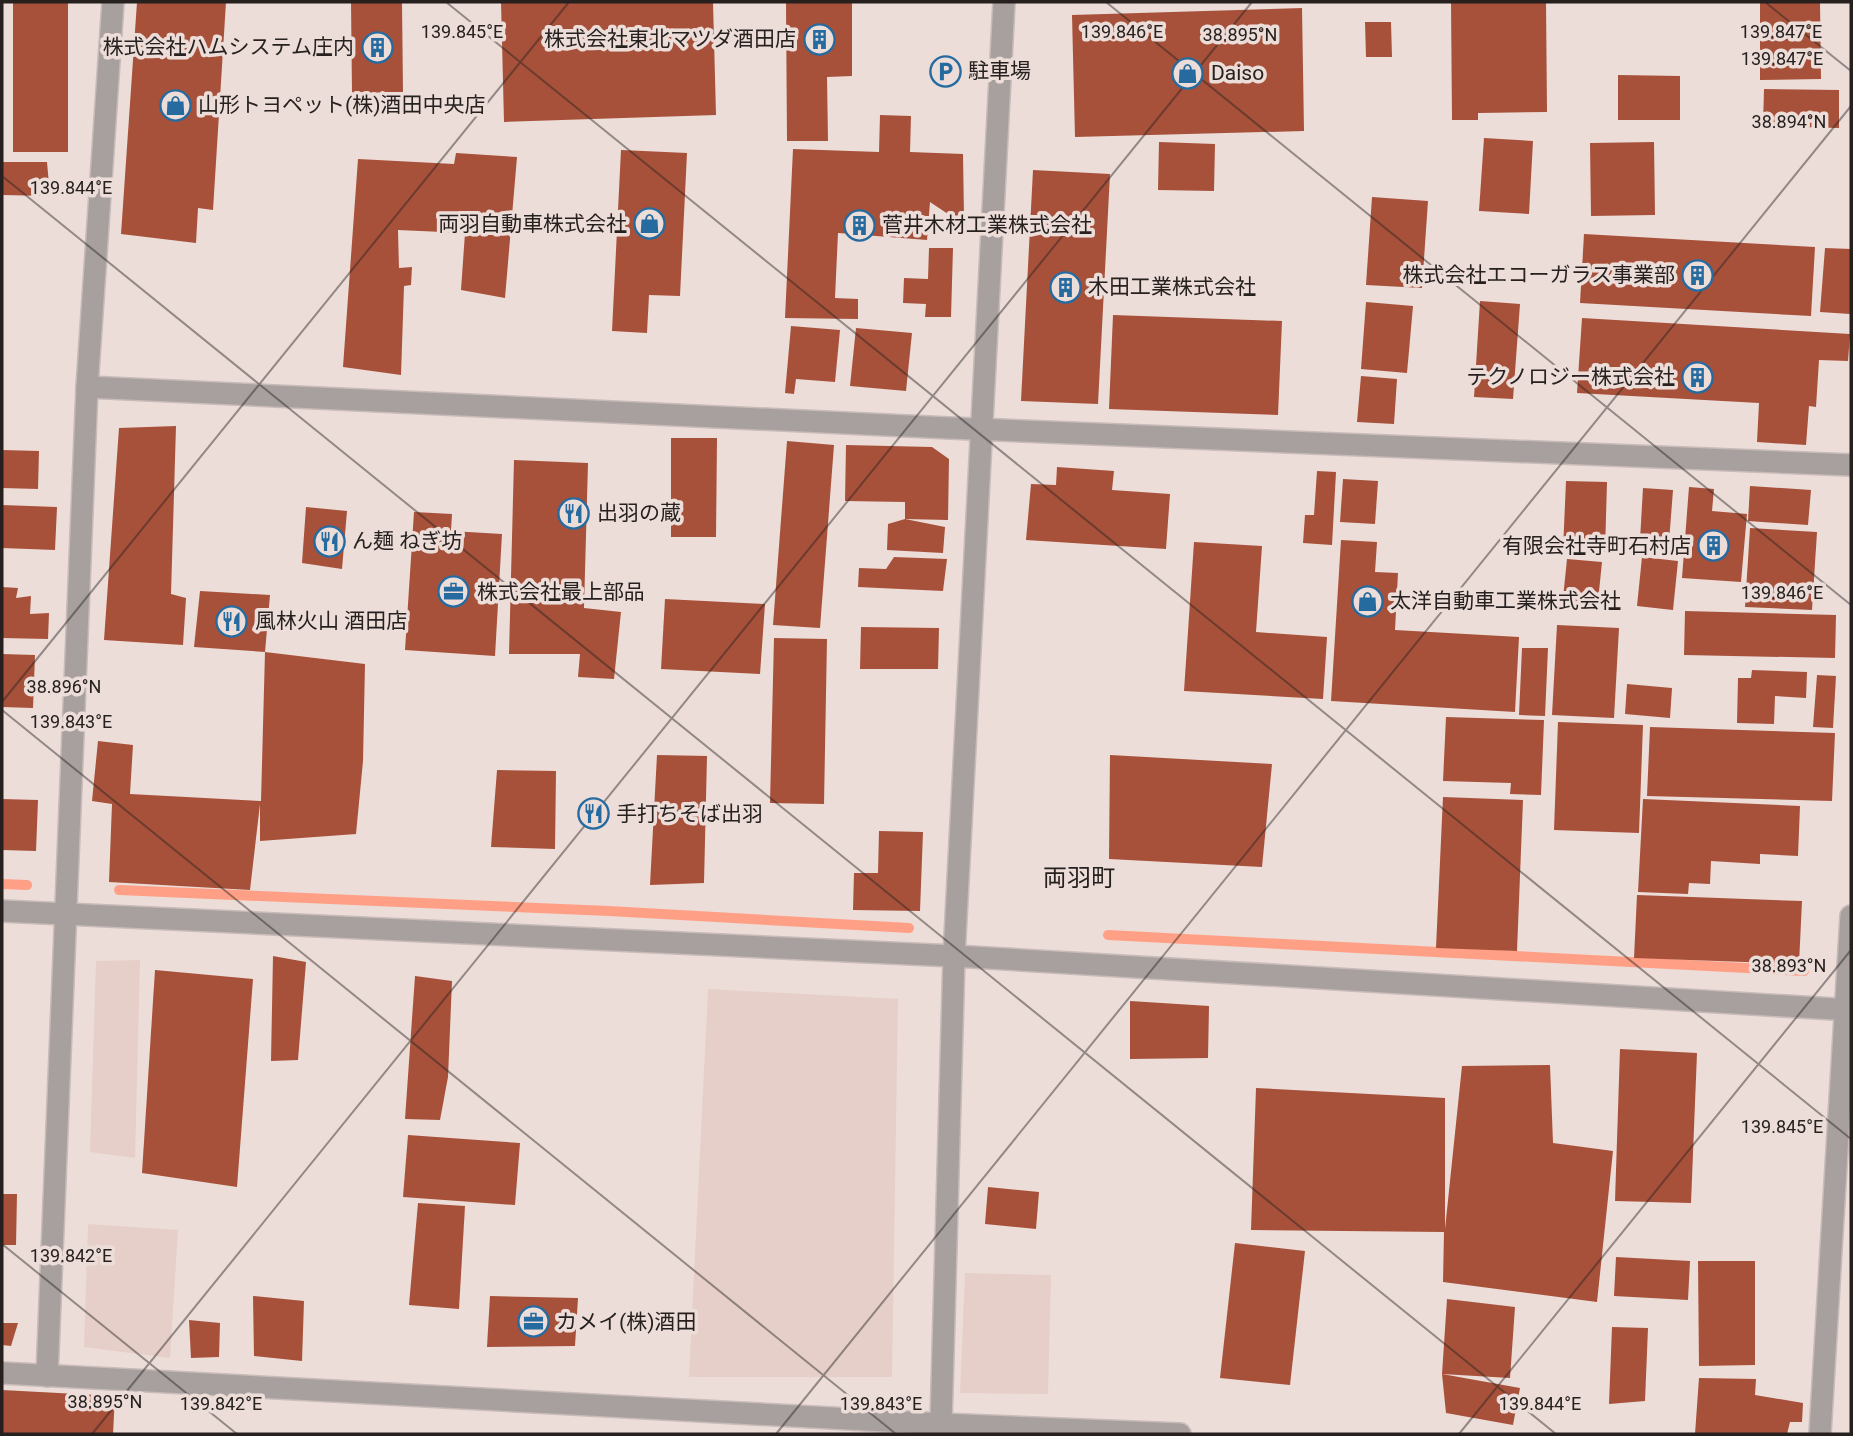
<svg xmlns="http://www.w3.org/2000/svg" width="1853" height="1436" font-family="Roboto,'Noto Sans JP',sans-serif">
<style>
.built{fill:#e6cfc8}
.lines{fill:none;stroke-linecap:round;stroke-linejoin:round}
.stream{stroke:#ffa086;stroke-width:10}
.building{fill:#a7513a}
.minor-casing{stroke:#c8bbb8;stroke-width:24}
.tertiary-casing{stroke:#c8bbb8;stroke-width:24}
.minor{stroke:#a7a09f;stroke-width:21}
.tertiary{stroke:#a7a09f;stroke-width:21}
.ticks{fill:none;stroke:#26211f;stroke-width:2;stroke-opacity:0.45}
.labels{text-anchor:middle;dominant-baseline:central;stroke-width:7;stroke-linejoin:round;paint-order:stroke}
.poi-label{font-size:21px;fill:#26211f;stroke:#ecddd9;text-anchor:start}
.quarter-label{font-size:24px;fill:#26211f;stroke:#ecddd9}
.ticks-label{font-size:18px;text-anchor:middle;fill:#26211f;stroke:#ecddd9;stroke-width:7;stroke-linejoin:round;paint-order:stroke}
</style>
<rect width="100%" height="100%" fill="#ecddd9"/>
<!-- built -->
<g class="built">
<path d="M140,960l-5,198 -45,-6 6,-191z"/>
<path d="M708,989l190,10 -6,378h-203z"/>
<path d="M88,1224l90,6 -8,128 -86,-11z"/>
<path d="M965,1273l86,2 -3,119 -88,-1z"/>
</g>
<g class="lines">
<!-- stream -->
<g class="stream">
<path d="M2,884l25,1"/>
<path d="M119,890l490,21 300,17"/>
<path d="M1108,935l696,36"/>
</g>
</g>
<!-- building -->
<g class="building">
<rect x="13" y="2" width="55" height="150"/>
<path d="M137,2h89l-13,208 -15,-2 -2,35 -75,-9z"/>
<path d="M351,2h51l1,90 -51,1z"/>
<path d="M501,2h212l3,113 -212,7z"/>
<path d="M786,2h66v74l-25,1 1,64h-41z"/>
<path d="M1451,2h95l1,110 -69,1v7h-26z"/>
<path d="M1760,2h60l1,77 -61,1z"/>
<path d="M1302,8l2,123 -229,6 -3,-122z"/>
<path d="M1365,22h26l1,35h-26z"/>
<path d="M1618,75l62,1v44h-62z"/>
<path d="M1764,89l75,1v38l-76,-2z"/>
<path d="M880,115l31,1 -1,36 53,2 1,63 -13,-1 -21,-14 -3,38 -89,-7 -3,65 23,1v20l-73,-1 8,-169 86,3z"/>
<path d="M1484,138l49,3 -4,73 -50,-3z"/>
<path d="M1159,142l56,2 -1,47 -56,-1z"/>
<path d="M1654,142l1,73 -64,1 -1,-73z"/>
<path d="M621,150l66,3 -7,143 -31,-1 -2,38 -35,-2z"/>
<path d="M456,153l61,4 -12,141 -44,-8 4,-57 -67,-3 1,38 13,-1 -1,18 -7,1 -3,89 -58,-8 15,-208 96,5z"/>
<path d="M2,162h45l3,34 -48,-1z"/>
<path d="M1033,170l77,4 -12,230 -77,-3z"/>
<path d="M1372,197l56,4 -6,87 -56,-3z"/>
<path d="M1584,234l231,13 -4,69 -231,-13z"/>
<path d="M929,248h24l-2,69h-26l1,-13 -23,-1 1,-25 24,1z"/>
<path d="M1825,248l26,1 -1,65 -30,-2z"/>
<path d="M1480,301l40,3 -7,95 -39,-2z"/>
<path d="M1366,302l47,4 -6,67 -46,-4z"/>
<path d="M1113,315l169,6 -4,94 -169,-6z"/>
<path d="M1582,318l268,16 -2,27 -29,-1 -3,47 -7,-1 -3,39 -49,-3 2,-39 -182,-10z"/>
<path d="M791,326l49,4 -5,52 -39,-3 -2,15 -9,-1z"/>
<path d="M856,328l56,5 -6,58 -56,-5z"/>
<path d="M1361,376l36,3 -3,45 -37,-2z"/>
<path d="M176,426l-5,168 15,4 -3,47 -79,-5 15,-212z"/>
<path d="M671,438h46l-1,99h-45z"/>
<path d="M787,441l47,4 -14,183 -47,-3z"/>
<path d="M846,445l86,2 17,12 -1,61 -43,-1v-17l-60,-1z"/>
<path d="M2,450l37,1 -1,38 -36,-1z"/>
<path d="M514,460l74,3 -4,145 37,4 -7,67 -36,-2 2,-23h-71z"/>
<path d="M1057,467l57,4 -2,19 58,4 -4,55 -140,-9 5,-56 25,1z"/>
<path d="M1317,471l19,1 -4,73 -29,-2 2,-28h9z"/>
<path d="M1343,479l35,2 -3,43 -35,-2z"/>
<path d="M1566,481l41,1 -2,70 -42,-2z"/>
<path d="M1750,486l61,4 -3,35 -60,-4z"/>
<path d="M1689,487l25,2 -2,22 35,3 -6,68 -59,-4z"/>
<path d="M1643,488l30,2 -4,52 -29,-2z"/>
<path d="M2,505l55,2 -2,43 -53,-2z"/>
<path d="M306,507l41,4 -5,58 -40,-6z"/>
<path d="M414,512l38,2 -1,17 51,3 -7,122 -90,-6z"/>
<path d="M905,519l40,8 -2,26 -56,-3 1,-26z"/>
<path d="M1750,528l67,4 -5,78 -67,-3z"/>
<path d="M1341,540l36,2 -2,30 23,1 -3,57 124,7 -4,75 -184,-11z"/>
<path d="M1194,542l68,4 -6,86 71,5 -4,62 -139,-8z"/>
<path d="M894,557l53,2 -4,32 -85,-4 1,-19 27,1z"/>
<path d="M1642,557l36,4 -5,49 -36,-4z"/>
<path d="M1567,559l35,3 -5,49 -35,-3z"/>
<path d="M2,587l16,1 -2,10 15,-2 -1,18 19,-1 -1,26 -46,-1z"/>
<path d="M200,591l70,4 -5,57 -71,-5z"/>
<path d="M665,599l100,5 -5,70 -99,-5z"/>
<path d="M1685,611l151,4 -1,43 -151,-3z"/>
<path d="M1557,625l62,3 -5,90 -62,-3z"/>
<path d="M861,627l78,1 -1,41h-78z"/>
<path d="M774,638l53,1 -3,165 -54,-1z"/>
<path d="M1522,648h26l-3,68 -26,-1z"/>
<path d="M265,652l100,12 -2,97 -7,73 -96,7v-37l-10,86 -141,-8 3,-78 -20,-3 6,-60 35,4 -3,49 131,7z"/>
<path d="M2,654l33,1 -2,53 -31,-1z"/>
<path d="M1752,670l55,2 -1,26 -31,-2 -1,28 -37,-1 1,-45h13z"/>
<path d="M1817,675l19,1 -3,52 -20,-1z"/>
<path d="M1627,684l45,4 -2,30 -45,-4z"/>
<path d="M1446,717l98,3 -3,75 -31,-1 1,-11 -68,-2z"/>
<path d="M1558,722l85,3 -4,108 -85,-3z"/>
<path d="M1650,727l185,6 -3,68 -185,-5z"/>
<path d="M657,755l50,1 -3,127 -54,2z"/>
<path d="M1110,755l162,9 -10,103 -153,-8z"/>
<path d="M497,770l59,1 -1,78 -64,-2z"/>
<path d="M1443,797l80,3 -6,151 -81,-3z"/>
<path d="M2,799l36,1 -2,51 -34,-1z"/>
<path d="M1643,799l157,7 -2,50 -38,-2v10l-49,-3 -1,23 -21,-1 -1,11 -50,-2z"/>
<path d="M879,831l44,1 -3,79 -67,-1 1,-37h24z"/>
<path d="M1637,895l165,6 -3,63 -165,-6z"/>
<path d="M273,956l33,6 -8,98 -27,1z"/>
<path d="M155,970l98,9 -16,208 -95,-14z"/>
<path d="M415,976l37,5 -4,96 -8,43 -35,-1z"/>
<path d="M1130,1001l79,5 -1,52 -78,1z"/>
<path d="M1620,1049l77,4 -6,150 -76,-2z"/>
<path d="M1550,1065l3,78 60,8 -16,151 -154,-20 1,-50 -193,-2 5,-142 189,10v131l17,-163z"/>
<path d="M408,1135l112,8 -5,62 -112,-8z"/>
<path d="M988,1187l51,5 -3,37 -51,-5z"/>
<path d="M2,1194h15l-1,51h-14z"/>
<path d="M418,1203l47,3 -6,103 -50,-4z"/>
<path d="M1235,1243l70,8 -15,134 -70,-7z"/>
<path d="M1616,1257l74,4 -2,39 -74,-4z"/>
<path d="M1698,1261h57v104l-56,1z"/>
<path d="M253,1296l51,5 -2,60 -48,-5z"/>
<path d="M490,1296l88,2 -3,48 -88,1z"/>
<path d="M1447,1299l68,8 -5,71 -68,-4 78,14 -7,37 -67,-12 -4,-39z"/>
<path d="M189,1320l31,3 -1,34 -28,1z"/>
<path d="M2,1323h16l-7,23 -9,-1z"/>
<path d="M1612,1327l36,1 -3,73 -36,3z"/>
<path d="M1699,1378l57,1 -1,16 48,8 -1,19h-12l-3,12h-92z"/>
<path d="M2,1390l113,6 -2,38h-111z"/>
</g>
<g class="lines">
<defs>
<g id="minor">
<path d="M87,387l862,41 902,37"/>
<path d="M2,1373l939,51 239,10"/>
<path d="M47,1376l40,-989 26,-385"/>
<path d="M941,1424l13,-468 50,-954"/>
<path d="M1820,1434l31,-518"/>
</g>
<path id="tertiary" d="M2,911l952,45 897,54"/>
</defs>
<!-- minor casing -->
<use href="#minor" class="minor-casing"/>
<!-- tertiary casing -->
<use href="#tertiary" class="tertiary-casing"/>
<!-- minor -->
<use href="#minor" class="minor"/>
<!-- tertiary -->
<use href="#tertiary" class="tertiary"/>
</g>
<!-- ticks -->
<path class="ticks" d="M446,2l1405,1137M1106,2l745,603M1765,2l86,69M2,176l1554,1258M2,702l567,-700M2,710l894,724M2,1244l235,190M92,1434l1160,-1432M776,1434l1075,-1328M1459,1434l392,-484"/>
<!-- icons -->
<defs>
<symbol id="building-ring" viewBox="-11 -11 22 22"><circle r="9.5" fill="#ecddd9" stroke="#266ba0" stroke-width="1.5"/><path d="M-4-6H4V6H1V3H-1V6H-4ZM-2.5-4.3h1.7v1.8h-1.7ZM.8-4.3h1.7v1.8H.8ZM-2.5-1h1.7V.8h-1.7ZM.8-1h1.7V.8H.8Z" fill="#266ba0"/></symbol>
<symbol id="parking-ring" viewBox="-11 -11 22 22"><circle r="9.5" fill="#ecddd9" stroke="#266ba0" stroke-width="1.5"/><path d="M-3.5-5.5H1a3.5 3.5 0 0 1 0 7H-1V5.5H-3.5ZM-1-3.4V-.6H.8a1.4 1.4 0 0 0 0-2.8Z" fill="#266ba0"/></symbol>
<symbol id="shop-ring" viewBox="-11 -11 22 22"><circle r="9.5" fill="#ecddd9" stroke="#266ba0" stroke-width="1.5"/><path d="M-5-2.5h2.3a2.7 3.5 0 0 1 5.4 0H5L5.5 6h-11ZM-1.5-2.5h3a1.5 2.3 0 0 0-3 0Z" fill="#266ba0"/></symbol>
<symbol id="restaurant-ring" viewBox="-11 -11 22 22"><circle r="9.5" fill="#ecddd9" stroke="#266ba0" stroke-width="1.5"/><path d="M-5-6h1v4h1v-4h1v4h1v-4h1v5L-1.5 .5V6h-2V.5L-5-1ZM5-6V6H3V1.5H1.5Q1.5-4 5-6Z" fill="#266ba0"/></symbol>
<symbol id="office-ring" viewBox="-11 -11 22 22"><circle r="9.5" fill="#ecddd9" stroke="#266ba0" stroke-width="1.5"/><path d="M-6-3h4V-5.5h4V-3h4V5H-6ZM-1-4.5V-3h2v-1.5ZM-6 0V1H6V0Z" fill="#266ba0"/></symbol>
</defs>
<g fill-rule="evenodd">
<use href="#building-ring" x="802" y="22" width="35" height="35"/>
<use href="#building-ring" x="360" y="30" width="35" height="35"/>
<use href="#parking-ring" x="928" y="54" width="35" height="35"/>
<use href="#shop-ring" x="1170" y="56" width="35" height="35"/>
<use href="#shop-ring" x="158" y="88" width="35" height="35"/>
<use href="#shop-ring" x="632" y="206" width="35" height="35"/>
<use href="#building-ring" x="842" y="208" width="35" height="35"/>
<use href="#building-ring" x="1680" y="258" width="35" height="35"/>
<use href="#building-ring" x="1048" y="270" width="35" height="35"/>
<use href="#building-ring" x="1680" y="360" width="35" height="35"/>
<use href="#restaurant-ring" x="556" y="496" width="35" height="35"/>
<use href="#restaurant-ring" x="312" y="524" width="35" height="35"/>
<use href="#building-ring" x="1696" y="528" width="35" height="35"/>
<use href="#office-ring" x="436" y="574" width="35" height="35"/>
<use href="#shop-ring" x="1350" y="584" width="35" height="35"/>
<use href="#restaurant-ring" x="214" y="604" width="35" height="35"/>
<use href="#restaurant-ring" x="576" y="796" width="35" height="35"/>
<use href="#office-ring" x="516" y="1304" width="35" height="35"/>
</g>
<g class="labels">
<!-- poi labels -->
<g class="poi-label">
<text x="796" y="39" text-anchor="end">株式会社東北マツダ酒田店</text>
<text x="354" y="47" text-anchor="end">株式会社ハムシステム庄内</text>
<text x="968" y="71">駐車場</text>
<text x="1211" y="73">Daiso</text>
<text x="198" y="105">山形トヨペット(株)酒田中央店</text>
<text x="627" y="224" text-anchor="end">両羽自動車株式会社</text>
<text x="882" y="225">菅井木材工業株式会社</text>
<text x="1675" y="275" text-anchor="end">株式会社エコーガラス事業部</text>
<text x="1088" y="287">木田工業株式会社</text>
<text x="1675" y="377" text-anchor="end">テクノロジー株式会社</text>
<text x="597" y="513">出羽の蔵</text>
<text x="352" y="541">ん麺 ねぎ坊</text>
<text x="1691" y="546" text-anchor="end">有限会社寺町石村店</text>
<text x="477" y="592">株式会社最上部品</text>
<text x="1390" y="601">太洋自動車工業株式会社</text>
<text x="255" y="621">風林火山 酒田店</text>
<text x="616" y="814">手打ちそば出羽</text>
<text x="556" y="1322">カメイ(株)酒田</text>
</g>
<!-- quarter labels -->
<g class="quarter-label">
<text x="1079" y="878">両羽町</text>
</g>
</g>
<g class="ticks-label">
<text x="462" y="38">139.845°E</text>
<text x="1122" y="38">139.846°E</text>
<text x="1781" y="38">139.847°E</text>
<text x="1240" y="41">38.895°N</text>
<text x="1782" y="65">139.847°E</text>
<text x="1789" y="128">38.894°N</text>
<text x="71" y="194">139.844°E</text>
<text x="1782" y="599">139.846°E</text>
<text x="64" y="693">38.896°N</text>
<text x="71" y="728">139.843°E</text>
<text x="1789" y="972">38.893°N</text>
<text x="1782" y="1133">139.845°E</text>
<text x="71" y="1262">139.842°E</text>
<text x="105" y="1408">38.895°N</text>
<text x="221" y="1410">139.842°E</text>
<text x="881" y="1410">139.843°E</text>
<text x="1540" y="1410">139.844°E</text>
</g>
<!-- border -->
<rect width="1853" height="1436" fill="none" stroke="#26211f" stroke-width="7"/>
</svg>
